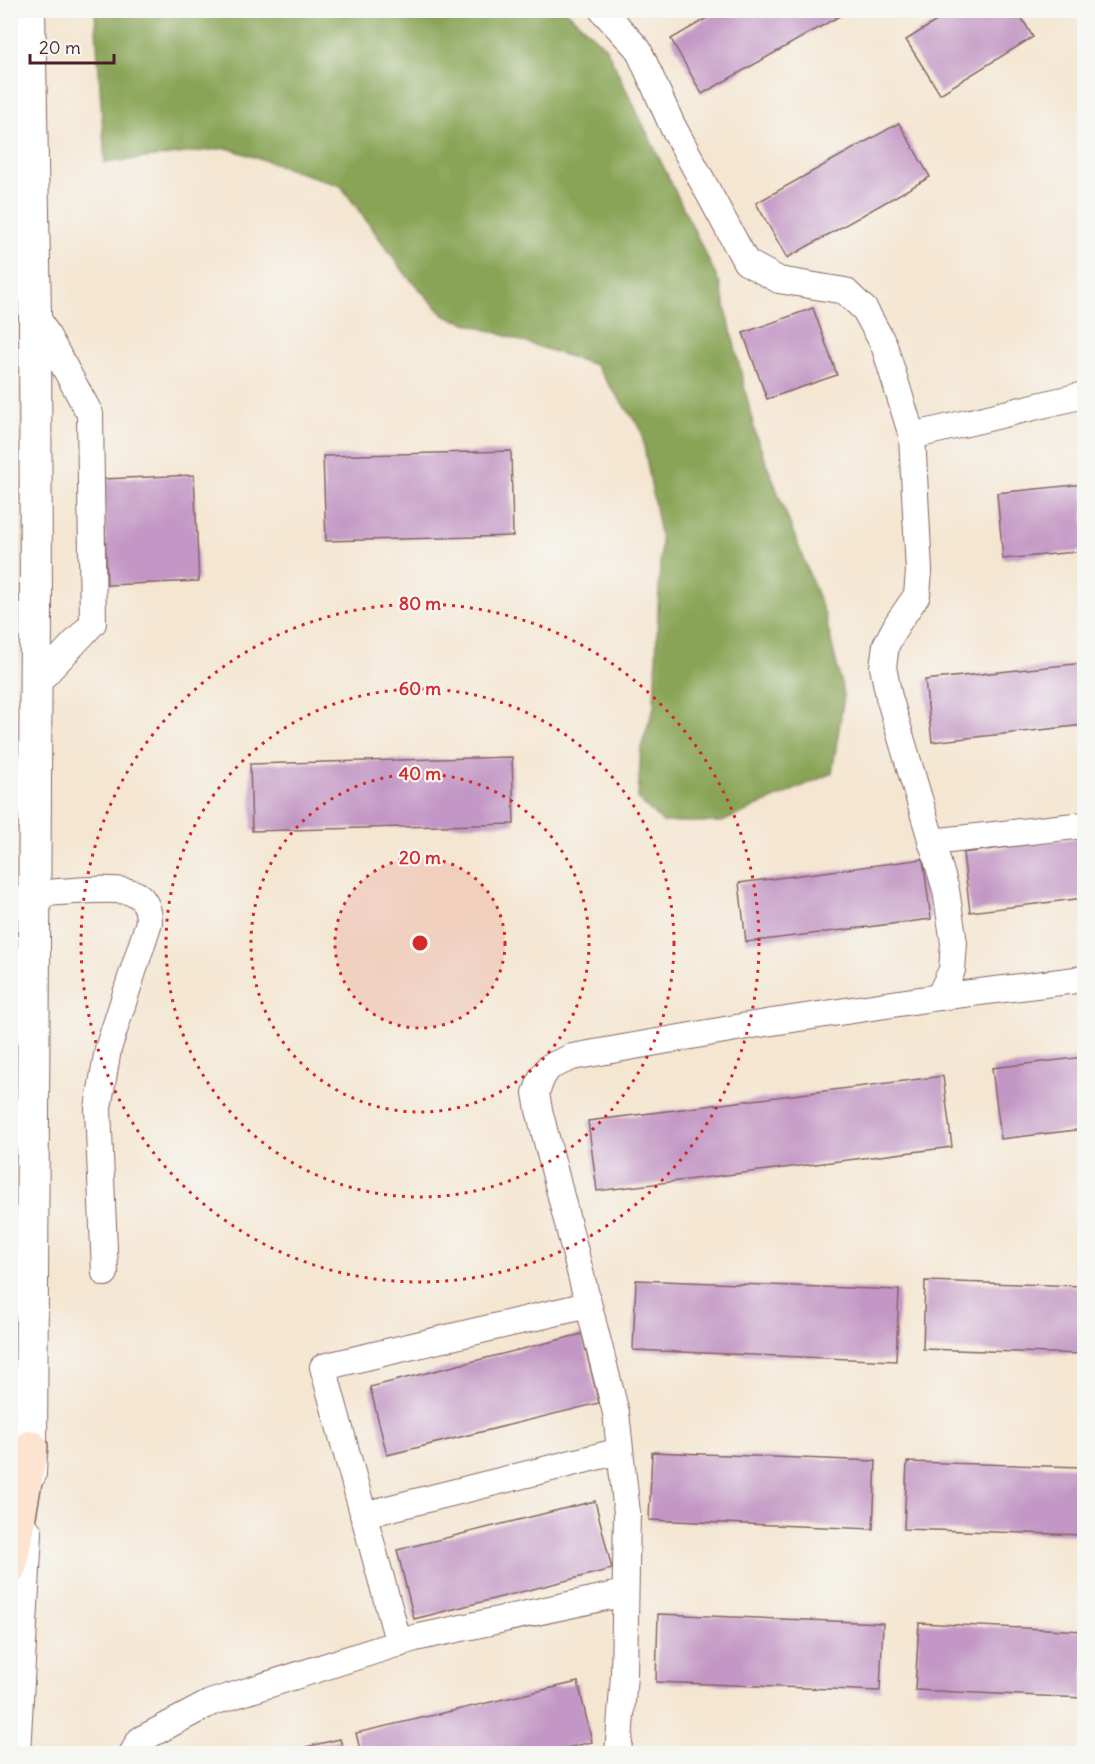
<svg xmlns="http://www.w3.org/2000/svg" width="1095" height="1764" font-family="Delius,sans-serif">
<style>
.forest{fill:#89a456;stroke:#6a6240;stroke-width:1.5}
.building{fill:#c397c5}
.lines{fill:none;stroke-linecap:round;stroke-linejoin:round}
.minor-casing{stroke:#866565;stroke-width:28}
.tertiary-casing{stroke:#866565;stroke-width:34}
.secondary-casing{stroke:#866565;stroke-width:36}
.minor{stroke:#fff;stroke-width:26}
.tertiary{stroke:#fff;stroke-width:32}
.secondary{stroke:#fde4d0;stroke-width:33}
.ring{fill:none;stroke:#d62828;stroke-width:3;stroke-dasharray:3 6}
.centre{fill:#d62828;stroke:#f6f6f2;stroke-width:3}
.ring-label{font-size:18px;text-anchor:middle;font-weight:bold;fill:#d62828;stroke:#f6f6f2;stroke-width:4.5;stroke-linejoin:round;paint-order:stroke}
</style>
<rect width="100%" height="100%" fill="#f6f6f2"/>
<filter id="ink" filterUnits="userSpaceOnUse"><feTurbulence type="fractalNoise" baseFrequency=".0167" numOctaves="2"/><feDisplacementMap in="SourceGraphic" scale="12" xChannelSelector="R" yChannelSelector="G"/><feConvolveMatrix kernelMatrix="1 2 1 2 8 2 1 2 1" color-interpolation-filters="sRGB"/></filter>
<filter id="wash" filterUnits="userSpaceOnUse"><feTurbulence type="fractalNoise" baseFrequency=".008" numOctaves="4" result="noise"/><feDisplacementMap in="SourceGraphic" scale="24" xChannelSelector="R" yChannelSelector="G"/><feGaussianBlur stdDeviation="1.35" result="paint"/><feColorMatrix in="noise" values="0 0 0 0 0 0 0 0 0 0 0 0 0 0 0 0 0 1.4 0 .05"/><feComposite in="paint" operator="in"/></filter>
<g filter="url(#wash)">
<rect width="100%" height="100%" fill="#f4e6d1"/>
<!-- forest -->
<path class="forest" d="M95,11h471l40,37 114,236 36,152 69,179 19,81 -12,77 -110,49h-59l-25,-23 3,-51 13,-41 7,-167 -20,-111 -46,-64 -150,-49 -38,-40 -66,-90 -114,-38 -122,15z"/>
<g id="blocks">
<!-- building -->
<g class="building">
<path d="M721,10h123l1,3 -143,81 -31,-55z"/>
<path d="M954,10h63l16,27 -93,57 -34,-54z"/>
<path d="M899,123l31,54 -143,81 -31,-55z"/>
<path d="M813,308l24,67 -70,24 -24,-66z"/>
<path d="M511,451l2,85 -187,5 -3,-85z"/>
<path d="M194,475l5,106 -92,4 -4,-106z"/>
<path d="M1084,484v67l-81,8 -6,-66z"/>
<path d="M1084,663v62l-152,17 -7,-62z"/>
<path d="M512,757l2,67 -262,7 -2,-67z"/>
<path d="M1084,837v61l-114,14 -7,-59z"/>
<path d="M923,859l8,60 -185,23 -7,-59z"/>
<path d="M1084,1057v72l-83,10 -9,-71z"/>
<path d="M943,1076l9,71 -355,44 -9,-70z"/>
<path d="M636,1280l263,10 -3,71 -263,-11z"/>
<path d="M925,1281l159,5v68l-161,-5z"/>
<path d="M582,1334l17,69 -212,52 -17,-68z"/>
<path d="M652,1452l224,9 -3,68 -224,-9z"/>
<path d="M907,1462l177,5v68l-180,-6z"/>
<path d="M595,1501l17,68 -198,50 -17,-69z"/>
<path d="M658,1614l225,9 -3,68 -224,-9z"/>
<path d="M919,1623l165,8v67l-169,-8z"/>
<path d="M578,1682l14,60 -51,12h-180l-5,-21z"/>
<path d="M340,1739l4,15h-64v-1z"/>
</g>
</g>
</g>
<g filter="url(#ink)">
<use href="#blocks" fill-opacity="0" stroke="#866565" stroke-width="1.5"/>
<g class="lines">
<defs>
<g id="minor">
<path d="M602,10l36,39 34,76 74,137 33,18 66,11 20,19 19,35 28,91"/>
<path d="M35,313l55,101 3,209 -57,61"/>
<path d="M931,842l153,-17"/>
<path d="M35,894c20,-1 89,-10 104,2 8,7 10,15 10,26l-41,127 -10,59 7,165"/>
<path d="M939,997l13,-27 2,-27 -8,-53 -57,-193 -6,-30 3,-22 11,-21 20,-29 2,-24 -7,-135 172,-41"/>
<path d="M363,1515l257,-64"/>
<path d="M399,1644l-76,-277 265,-62"/>
<path d="M132,1754l8,-14 70,-37 205,-65 210,-45"/>
<path d="M618,1754l6,-79 3,-162 -11,-100 -77,-303 -3,-17 6,-16 7,-10 23,-10 181,-32 186,-28 145,-18"/>
</g>
<g id="tertiary">
<path d="M29,10l6,303 1,302 -5,832 -1,27"/>
<path d="M14,1754l12,-221"/>
</g>
<path id="secondary" d="M10,1567l21,-120"/>
</defs>
<!-- minor casing -->
<use href="#minor" class="minor-casing"/>
<!-- tertiary casing -->
<use href="#tertiary" class="tertiary-casing"/>
<!-- secondary casing -->
<use href="#secondary" class="secondary-casing"/>
<!-- minor -->
<use href="#minor" class="minor"/>
<!-- tertiary -->
<use href="#tertiary" class="tertiary"/>
<!-- secondary -->
<use href="#secondary" class="secondary"/>
</g>
</g>
<!-- distance rings -->
<circle cx="420" cy="943" r="85" fill="#d62828" fill-opacity=".12"/>
<g class="ring">
<circle cx="420" cy="943" r="85"/>
<circle cx="420" cy="943" r="169"/>
<circle cx="420" cy="943" r="254"/>
<circle cx="420" cy="943" r="339"/>
</g>
<circle cx="420" cy="943" r="9" class="centre"/>
<g class="ring-label">
<text x="420" y="610">80 m</text>
<text x="420" y="695">60 m</text>
<text x="420" y="780">40 m</text>
<text x="420" y="864">20 m</text>
</g>
<!-- margin -->
<rect width="1095" height="1764" fill="none" stroke="#f6f6f2" stroke-width="36"/>
<!-- scale -->
<path d="M30 54v9h84v-9" fill="none" stroke="#4a1f2b" stroke-width="3"/>
<text x="39" y="54" font-size="18" fill="#4a1f2b" stroke="#f6f6f2" stroke-width="4.5" paint-order="stroke">20 m</text>
</svg>
